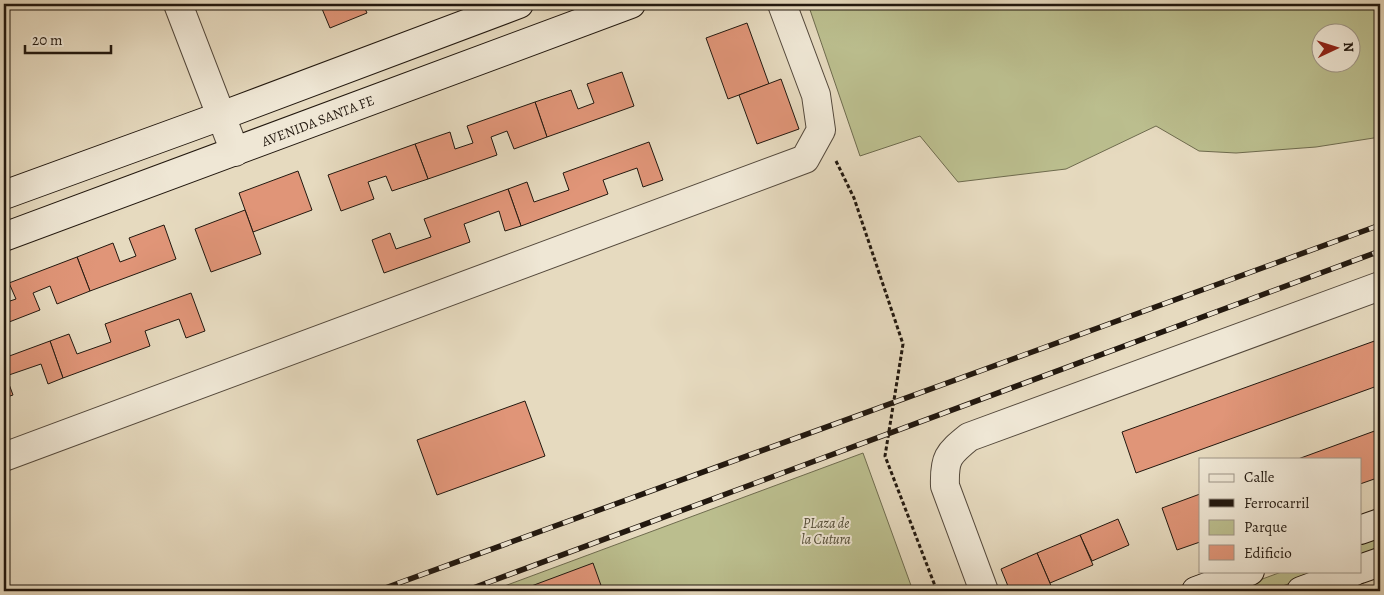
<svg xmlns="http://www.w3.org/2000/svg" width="1384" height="595" font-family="Alegreya,serif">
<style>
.green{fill:#bbbe8e;stroke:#6e6b4e;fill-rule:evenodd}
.building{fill:#e09578;stroke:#22180f}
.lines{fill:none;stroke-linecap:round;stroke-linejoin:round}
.street-casing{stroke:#53483b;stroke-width:30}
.secondary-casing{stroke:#22180f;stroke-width:30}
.path{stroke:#22180f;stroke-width:3;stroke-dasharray:4 2.5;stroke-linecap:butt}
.street{stroke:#efe7d5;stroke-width:28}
.secondary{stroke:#efe7d5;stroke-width:28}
.rail-casing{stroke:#22180f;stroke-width:5.5}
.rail{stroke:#efe7d5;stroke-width:4;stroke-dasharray:11;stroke-linecap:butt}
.labels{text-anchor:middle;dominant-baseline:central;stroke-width:4;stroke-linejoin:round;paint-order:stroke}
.street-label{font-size:14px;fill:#22180f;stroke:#efe7d5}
.park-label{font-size:14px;font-style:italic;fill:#504a35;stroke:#efe7d5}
</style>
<rect width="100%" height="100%" fill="#e6dabf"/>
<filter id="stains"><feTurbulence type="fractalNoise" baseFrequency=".004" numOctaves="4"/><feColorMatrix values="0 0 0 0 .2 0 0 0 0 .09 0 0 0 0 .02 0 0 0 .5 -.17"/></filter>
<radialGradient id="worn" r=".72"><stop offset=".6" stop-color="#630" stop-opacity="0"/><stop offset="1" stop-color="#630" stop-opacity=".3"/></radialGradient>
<!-- green -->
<g class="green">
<path d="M808,4h572v133l-64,10 -80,6 -37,-2 -43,-25 -90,43 -108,13 -38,-46 -60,20zM1322,32h30v30h-30z"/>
<path d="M863,453l50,138h-422z"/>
<path d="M1380,536v14l-20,8v-15z"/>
<path d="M1284,571h39l-54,20h-39z"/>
</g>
<!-- building -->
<g class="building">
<path d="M320,4h43l4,9 -37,15z"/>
<path d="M747,23l22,61 -41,15 -22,-61z"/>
<path d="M622,72l12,34 -87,31 -12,-35 36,-12 7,19 16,-6 -7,-19z"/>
<path d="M781,79l18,50 -42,15 -18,-49z"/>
<path d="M535,102l12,35 -33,12 -7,-18 -16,6 6,18 -69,24 -13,-35 35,-12 5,17 18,-6 -6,-17z"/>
<path d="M649,142l14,38 -20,7 -6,-19 -34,12 5,14 -87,32 -13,-37 19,-7 7,20 35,-12 -6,-17z"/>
<path d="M415,144l13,35 -36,12 -6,-15 -18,6 6,17 -33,12 -13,-36z"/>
<path d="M298,171l14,39 -59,22 -14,-39z"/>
<path d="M508,189l13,37 -16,5 -6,-20 -35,13 6,18 -86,31 -12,-33 18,-7 6,16 35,-12 -7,-18z"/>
<path d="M245,210l16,44 -50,18 -16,-43z"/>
<path d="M164,225l12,34 -86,32 -13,-34 36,-14 7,19 16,-6 -7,-18z"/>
<path d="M77,257l13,34 -33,13 -7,-18 -17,7 7,17 -36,14v-21l12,-4 -7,-16z"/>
<path d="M191,293l14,38 -19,7 -7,-19 -34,12 5,15 -87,32 -13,-37 19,-7 8,20 34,-12 -6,-18z"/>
<path d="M1380,339v46l-244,88 -14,-41z"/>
<path d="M50,341l13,37 -15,6 -7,-20 -35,12 7,19 -9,3v-40z"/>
<path d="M525,401l20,55 -108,39 -20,-55z"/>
<path d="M1380,429v48l-20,7v-25h-62z"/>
<path d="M1200,494v48l-23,8 -15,-42z"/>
<path d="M1118,519l11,26 -37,16 -12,-26z"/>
<path d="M1080,535l13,30 -43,18 -13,-30z"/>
<path d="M1037,553l15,35 -7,3h-35l-9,-22z"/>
<path d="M593,563l10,28h-85z"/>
</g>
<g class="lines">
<defs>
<g id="street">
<path d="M178,4l57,148"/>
<path d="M4,457l801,-298 16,-29 -5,-35 -34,-91"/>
<path d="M984,591l-39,-105c-1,-28 3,-32 24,-49l411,-151"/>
</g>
<g id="secondary">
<path d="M4,195l217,-79 298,-112"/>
<path d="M4,237l627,-233"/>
<path d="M1360,530l20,-7"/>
<path d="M1360,569l20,-7"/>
<path d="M1196,591l54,-20"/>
<path d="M1301,591l54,-20"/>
</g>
</defs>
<!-- street casing -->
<use href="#street" class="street-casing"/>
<!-- secondary casing -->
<use href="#secondary" class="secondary-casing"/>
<!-- path -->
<path class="path" d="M836,161l18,37 49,146 -18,112 52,135"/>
<!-- street -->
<use href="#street" class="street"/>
<!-- secondary -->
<use href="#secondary" class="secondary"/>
<defs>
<g id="rail">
<path d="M377,591l1003,-366"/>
<path d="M465,591l915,-340"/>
</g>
</defs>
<!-- rail casing -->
<use href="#rail" class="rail-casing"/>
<!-- rail -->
<use href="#rail" class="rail"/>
</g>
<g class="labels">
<!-- street labels -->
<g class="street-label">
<text transform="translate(318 121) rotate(-21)">AVENIDA SANTA FE</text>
</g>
<!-- park labels -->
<g class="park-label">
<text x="826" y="523">PLaza de<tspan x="826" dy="16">la Cutura</tspan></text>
</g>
</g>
<!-- margin -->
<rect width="1384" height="595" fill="none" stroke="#e6dabf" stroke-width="20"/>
<rect x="5" y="5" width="1374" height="585" fill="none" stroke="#22180f" stroke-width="2.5"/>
<rect x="10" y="10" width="1364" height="575" fill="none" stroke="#22180f"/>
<!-- legend -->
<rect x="1199" y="458" width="162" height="115" fill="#efe7d5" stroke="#9d9486"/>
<rect x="1209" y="474" width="25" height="8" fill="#efe7d5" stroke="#9d9486"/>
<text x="1244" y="482" font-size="15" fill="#22180f">Calle</text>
<rect x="1209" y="499" width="25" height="8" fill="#22180f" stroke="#9d9486"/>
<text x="1244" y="508" font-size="15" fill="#22180f">Ferrocarril</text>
<rect x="1209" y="520" width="25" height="15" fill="#bbbe8e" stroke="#9d9486"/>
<text x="1244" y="532" font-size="15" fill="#22180f">Parque</text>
<rect x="1209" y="545" width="25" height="15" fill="#e09578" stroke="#9d9486"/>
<text x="1244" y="558" font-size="15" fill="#22180f">Edificio</text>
<!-- north arrow -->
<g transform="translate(1336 48) rotate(86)"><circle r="24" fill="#efe7d5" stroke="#9d9486"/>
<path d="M0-4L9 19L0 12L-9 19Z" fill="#8f2418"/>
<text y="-8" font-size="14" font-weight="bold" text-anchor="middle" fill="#22180f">N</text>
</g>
<!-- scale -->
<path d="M25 45v8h86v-8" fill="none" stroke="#22180f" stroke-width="2.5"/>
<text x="32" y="45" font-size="15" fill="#22180f" stroke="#efe7d5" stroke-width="4" paint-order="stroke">20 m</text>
<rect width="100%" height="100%" filter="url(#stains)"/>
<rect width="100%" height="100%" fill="url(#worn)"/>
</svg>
